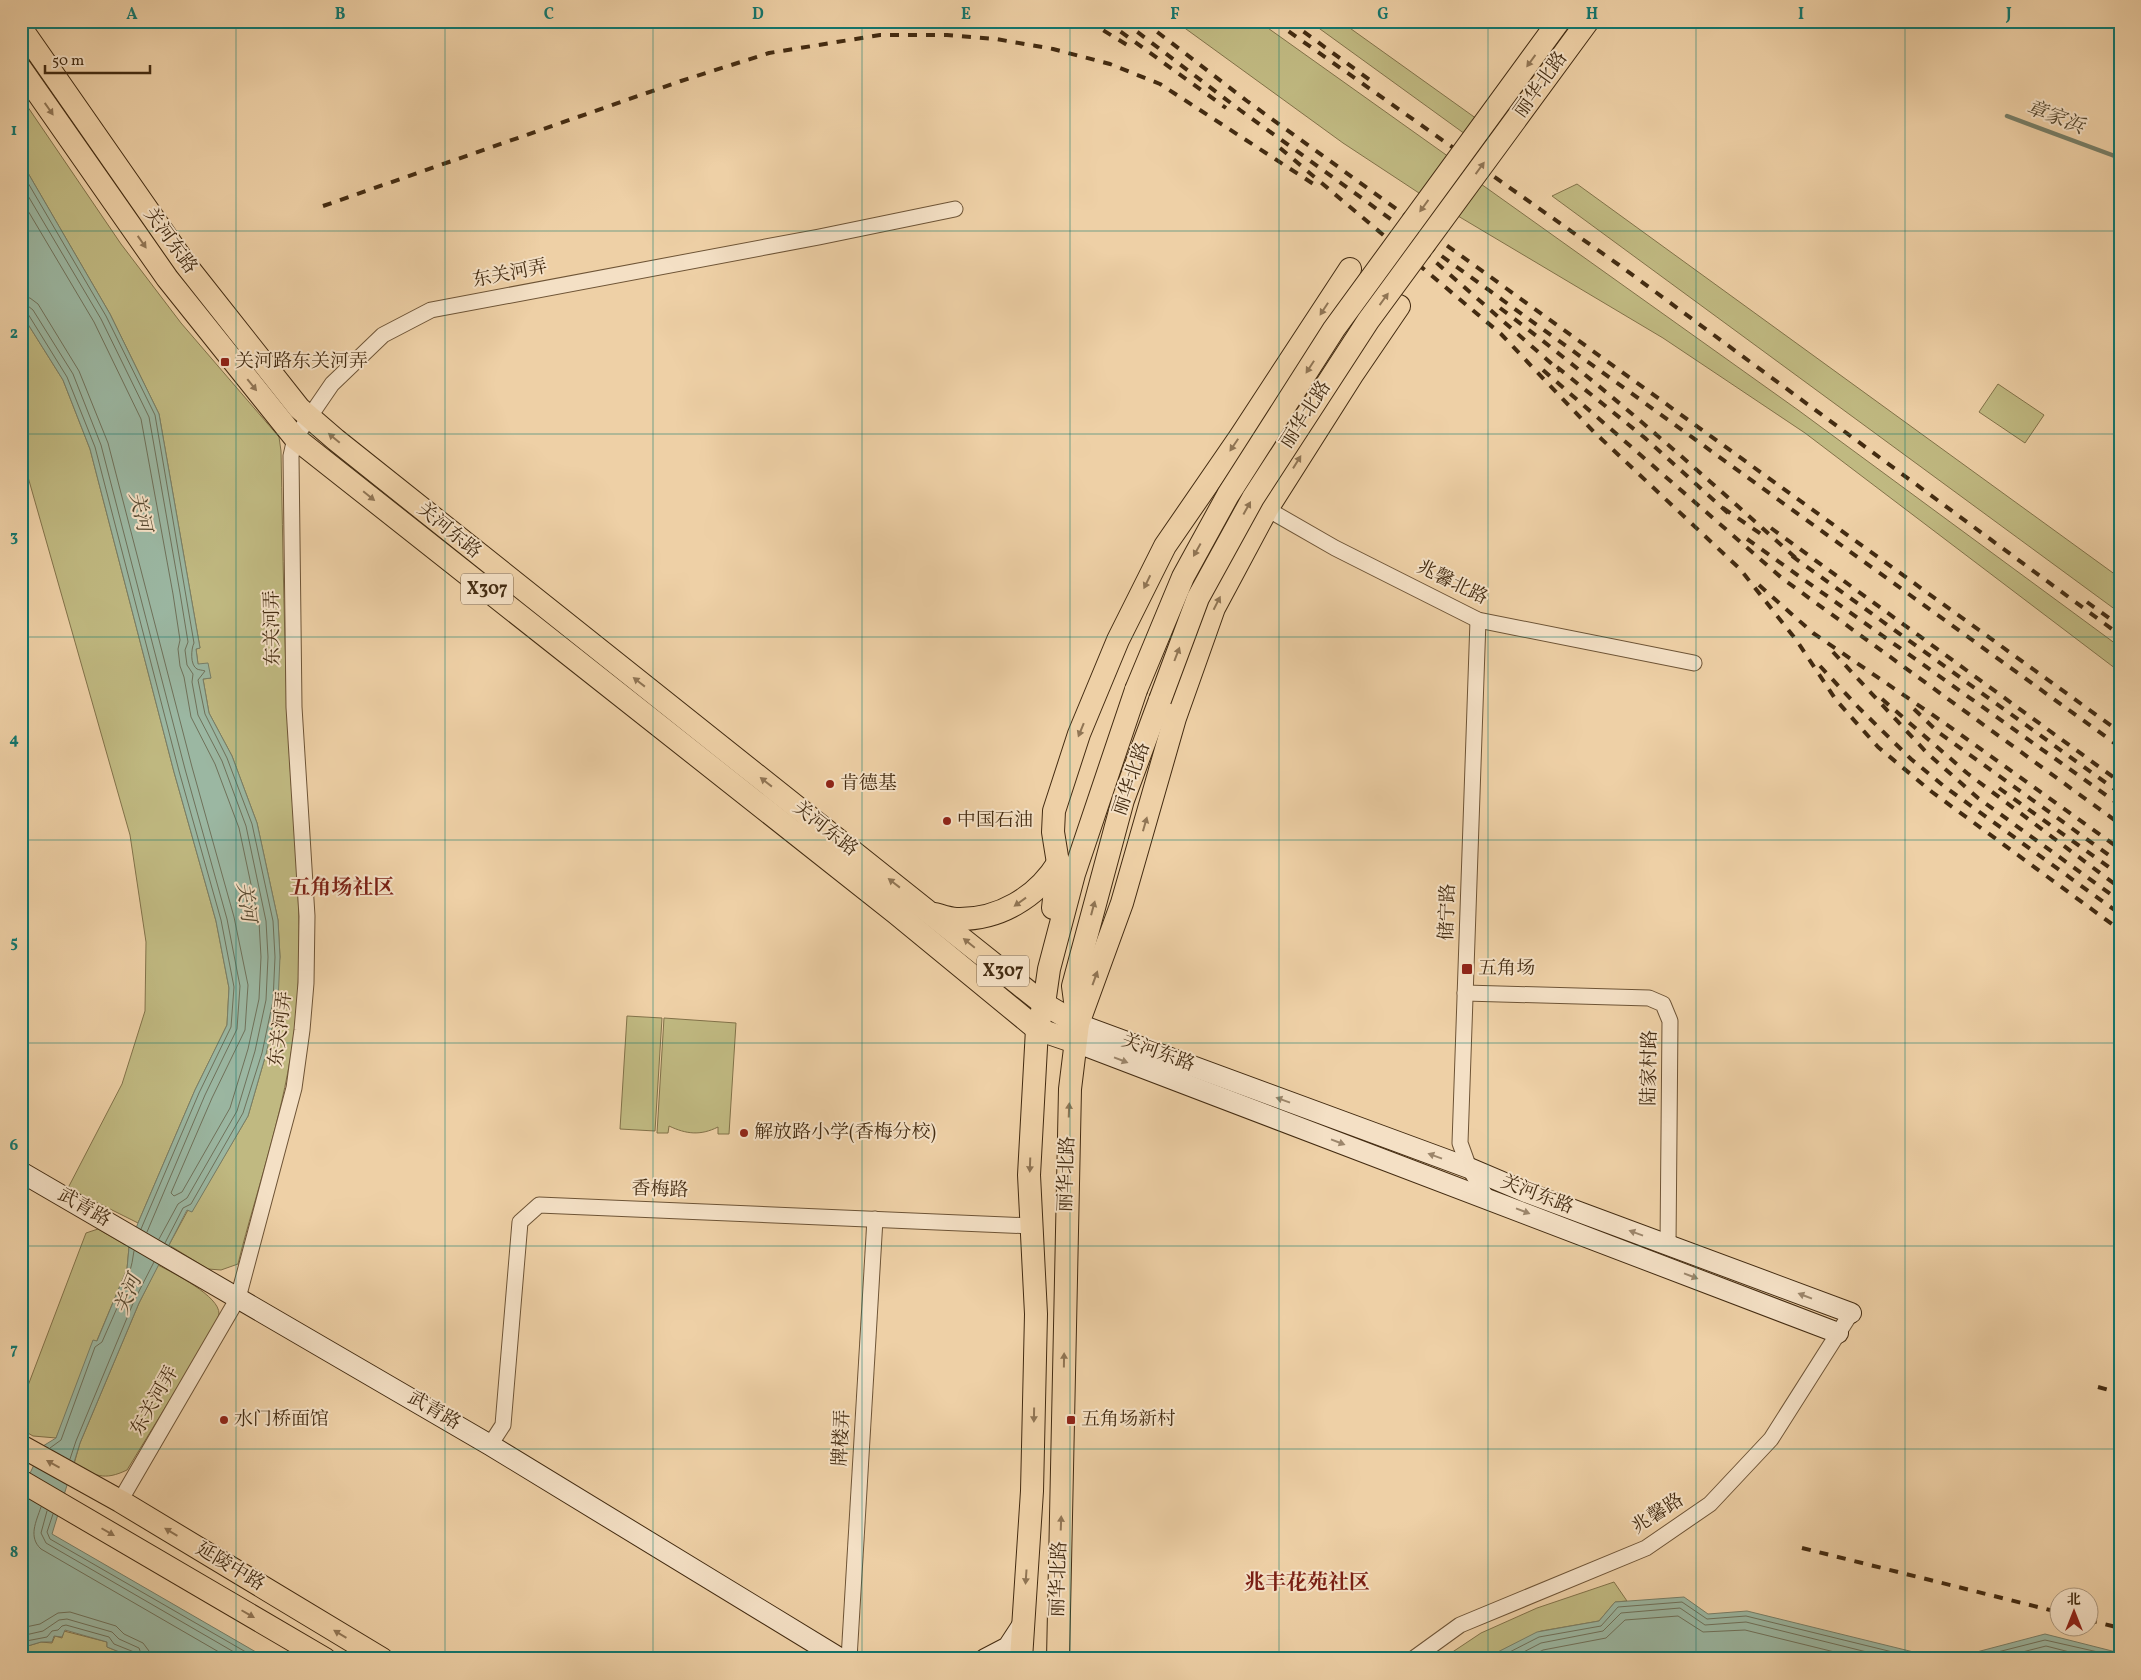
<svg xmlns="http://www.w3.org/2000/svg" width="2141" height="1680" font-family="Vollkorn,'Noto Serif SC',serif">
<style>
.green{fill:#c0b981;stroke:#827249}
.water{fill:#9bb7a2;stroke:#787f68}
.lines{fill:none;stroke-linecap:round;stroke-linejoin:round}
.shore{stroke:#6f715a;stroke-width:1}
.stream{stroke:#787f68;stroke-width:4.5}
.street-casing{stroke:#6e5436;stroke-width:17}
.secondary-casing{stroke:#432b11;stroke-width:22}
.primary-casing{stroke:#432b11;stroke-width:24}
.street{stroke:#f4e0c5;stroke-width:15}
.secondary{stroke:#f4e0c5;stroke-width:20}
.primary{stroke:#eed0a6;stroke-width:22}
.rail{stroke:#432b11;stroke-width:4;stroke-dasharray:9 9;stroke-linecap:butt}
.primary-bridge-casing{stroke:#432b11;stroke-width:24;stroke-linecap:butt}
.primary-bridge{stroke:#eed0a6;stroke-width:22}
.oneway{fill:#907554}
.oneway2{fill:#9c866b}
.grid{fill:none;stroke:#0f766e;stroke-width:1;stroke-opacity:0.55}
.poi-dot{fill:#8f2418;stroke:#f4e0c5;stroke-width:2}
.labels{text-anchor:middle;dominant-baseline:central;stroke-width:4;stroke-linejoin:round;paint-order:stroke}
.shield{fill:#f4e0c5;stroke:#786147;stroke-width:1}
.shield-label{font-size:18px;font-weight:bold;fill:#432b11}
.street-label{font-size:19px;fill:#432b11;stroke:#f4e0c5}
.poi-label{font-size:19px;fill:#432b11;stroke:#f4e0c5;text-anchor:start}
.water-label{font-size:20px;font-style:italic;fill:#55472e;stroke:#f4e0c5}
.quarter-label{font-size:21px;font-weight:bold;fill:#7a1f14;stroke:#f4e0c5}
.neatline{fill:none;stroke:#0f766e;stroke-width:2}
.grid-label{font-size:16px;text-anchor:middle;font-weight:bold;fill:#0f766e}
</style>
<rect width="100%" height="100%" fill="#eed0a6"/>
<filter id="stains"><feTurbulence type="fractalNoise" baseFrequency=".004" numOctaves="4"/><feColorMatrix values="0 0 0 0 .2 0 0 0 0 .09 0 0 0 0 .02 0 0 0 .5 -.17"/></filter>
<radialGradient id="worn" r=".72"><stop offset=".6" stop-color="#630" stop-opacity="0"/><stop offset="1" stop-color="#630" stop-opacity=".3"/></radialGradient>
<!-- green -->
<g class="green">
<path d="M1175,21h83l191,136 -27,38 -79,-52z"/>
<path d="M1309,21h31l137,98 -12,15z"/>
<path d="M21,97l100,147 60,79 98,114 2,14c2,98 3,197 8,295 5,95 17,192 5,287 -9,73 -33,144 -52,215l-4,16 -17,6 -13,-1 -39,-24 19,-35 4,1 56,-95 18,-62 14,-97 -2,-37 -21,-97 -25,-67 -23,-43 -6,-34 8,-1 -13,-14 -2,-15 4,-1 -41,-234 -49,-100 -89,-153z"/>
<path d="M1481,184l317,226 322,237v25l-315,-239 -142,-95 -205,-122z"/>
<path d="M1577,184l543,394v35l-568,-417z"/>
<path d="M21,313l42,67 27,69 84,323 42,149 13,67 -2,37 -32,65 -57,133 -70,-35 54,-104 23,-73 1,-69 -16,-107 -102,-358 -7,-12z"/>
<path d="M1998,384l46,31 -19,28 -46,-31z"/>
<path d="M627,1016l35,2 -7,113 -35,-2z"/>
<path d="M664,1018l72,5 -7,111h-11v-7c-18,9 -32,7 -49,-1l-1,7h-11z"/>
<path d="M98,1229l31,18 -2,22 -71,169 -23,-2 -12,-7v-25l65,-171z"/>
<path d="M158,1265c15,8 62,31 61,49 -1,4 -3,8 -4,12l-88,144c-23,11 -32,6 -53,-6l6,-21 59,-140z"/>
<path d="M1614,1582l13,19 -12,1 -16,19 -58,10 -57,28h-42l39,-26 56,-25z"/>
<path d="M64,1631l43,11v5l30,12h-116v-11l20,-6 11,1 3,-7 7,2z"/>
</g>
<!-- water -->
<g class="water">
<path d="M21,161l89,153 49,100 41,234 -4,1 2,15 10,-1 3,15 -8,1 6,34 23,43 25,67 21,97 2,37 -2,45 -12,52 -18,62 -56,96 -5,-2 -48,93 -59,140 -28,91 216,125h-131l-30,-12v-5l-42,-12 -3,7 -8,-1 -2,6h-11l-20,6v-156l22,-46 13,-8 37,-98 4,1 30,-72 2,-22 9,-24 57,-133 32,-65 2,-37 -13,-67 -42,-149 -84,-323 -27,-69 -42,-67z"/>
<path d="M1684,1597l24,17 39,-3 195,48h-458l53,-27 62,-11 16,-19z"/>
<path d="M2045,1634l75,19v6h-170z"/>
</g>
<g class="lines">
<!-- shore -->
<g class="shore">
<path d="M21,171l85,145 49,99 39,228c-3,6 -4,22 3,26 2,1 5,1 8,2l-7,9 7,34 22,44 25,66 21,97 2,36 -2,44 -11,52 -19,60 -52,91 -8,4 -18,35"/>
<path d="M21,184l80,135 48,98 31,176 8,49 -3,8 2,15 6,9 -1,8 6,33 24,46 24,65 20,95 2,36 -2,43 -11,51 -18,60 -50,87 -9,6 -19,35"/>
<path d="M21,199l73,123 47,97 32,175 7,46 -2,9 2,17 4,11 7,40 24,47 24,64 20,94 2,35 -2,42 -11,50 -18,59 -48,84 -8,4 -3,-3 41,-95 33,-68 3,-45 -14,-68 -42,-150 -84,-324 -29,-72 -41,-67 -8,-6 -9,-1"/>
<path d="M21,305l7,1 5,4 40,64 28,71 84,324 42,150 13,67 -3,43 -32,66 -58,137"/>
<path d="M21,311l7,3 39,63 28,70 84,324 42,149 13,67 -3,40 -32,66 -58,136"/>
<path d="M50,1448l11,-8 34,-93 7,-5c13,-30 28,-59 32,-91"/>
<path d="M70,1459l6,-18 58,-140 20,-39"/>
<path d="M41,1507c-5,15 -13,30 0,42l190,110"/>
<path d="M47,1511l-6,22 5,10 200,116"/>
<path d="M53,1514l-6,18 3,7 208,120"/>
<path d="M21,1628l19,-4 18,-11 12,-1 46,14 8,8 19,9 6,8 1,8"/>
<path d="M21,1636l22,-5 16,-11 8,-1 45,13 7,7 20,9 4,11"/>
<path d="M21,1642l26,-5 5,-6 6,-1 4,-4 4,-1 43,12 5,7 20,8 2,7"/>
<path d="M1496,1659l43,-22 62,-11 17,-19 64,-5 25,17 39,-3 175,43"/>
<path d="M1510,1659l31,-16 62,-12 18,-18 59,-5 25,17 41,-3 149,37"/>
<path d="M1526,1659l17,-9 63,-12 19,-18 53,-4 25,16 42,-2 118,29"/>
<path d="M1970,1659l75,-19 75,17"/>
<path d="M1995,1659l51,-13 51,13"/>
</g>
<!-- stream -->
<path class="stream" d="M2007,116l113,42"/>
<defs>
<g id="street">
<path d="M1267,509l68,39 143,72 216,43"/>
<path d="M1478,620l-18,523 9,25 18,30"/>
<path d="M1465,993l184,5 14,6 7,17 -2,223"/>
<path d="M490,1445l13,-20 17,-203 19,-17 492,21"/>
<path d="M120,1501l118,-203 56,-210 8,-58 4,-47 1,-67 -13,-209 -3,-251 4,-18 37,-54 51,-49 48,-25 388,-73 136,-28"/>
<path d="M849,1659l26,-440"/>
<path d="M1413,1659l47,-34 186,-77 64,-44 61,-65 80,-126"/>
</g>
<g id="secondary">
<path d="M1078,1024l391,144 59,25 323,120"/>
<path d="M1075,1042l763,291"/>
<path d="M21,1172l469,273 351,214"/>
<path d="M985,1659l23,-12 15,-23"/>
</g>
<g id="primary">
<path d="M21,28l165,237 113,143 37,32 684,545 24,19 34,20"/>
<path d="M21,69l146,209 128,160 601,475 141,116 38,13"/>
<path d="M1053,908l5,-45 -5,-31 1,-21 25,-77 39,-94 47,-94 75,-109 110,-168"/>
<path d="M935,914c7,2 15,5 22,5 42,1 80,-22 101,-56"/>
<path d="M1079,1021l43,-118 53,-185 39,-110 53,-99 85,-134 47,-69"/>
<path d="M21,1446l99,55 262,158"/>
<path d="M21,1481l304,178"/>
<path d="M1021,1659l11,-168 4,-177 -7,-139 8,-146 7,-25 5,-35 25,-95 62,-184"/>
<path d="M1058,1659l12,-570 8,-65 -5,-38 50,-186 37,-100"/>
</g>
</defs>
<!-- street casing -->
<use href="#street" class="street-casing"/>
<!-- secondary casing -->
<use href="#secondary" class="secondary-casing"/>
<!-- primary casing -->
<use href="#primary" class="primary-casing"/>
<!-- street -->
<use href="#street" class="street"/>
<!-- secondary -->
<use href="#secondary" class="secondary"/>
<!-- primary -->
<use href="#primary" class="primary"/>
<!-- rail -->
<g class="rail">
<path d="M1088,21l44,27"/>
<path d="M1106,21l120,87"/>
<path d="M1123,21l117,89 880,637"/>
<path d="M1143,21l104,80 873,631"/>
<path d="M1274,21l345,244 501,370"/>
<path d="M1289,21l85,62"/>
<path d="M1280,148l221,186 93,98 146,137 57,72 39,59 42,47 54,45 188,138"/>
<path d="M323,206l358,-125 88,-28 111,-18h67l49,4 57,10 57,15 50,20 155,101"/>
<path d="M1423,251l137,120"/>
<path d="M1500,308c104,78 201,165 298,252"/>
<path d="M1557,367l88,71 83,75"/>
<path d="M1543,370l240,209 337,245"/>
<path d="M1723,508l38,26"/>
<path d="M1771,528l349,254"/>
<path d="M1747,539l373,266"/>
<path d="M1792,556l328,237"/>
<path d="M1759,585l54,48 130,89 177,127"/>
<path d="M2087,602l33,24"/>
<path d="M1833,652l94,101 51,45 142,103"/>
<path d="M1820,666l39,42 52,51 34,28 175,127"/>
<path d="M1882,699l85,74 153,115"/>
<path d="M1914,709l24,23 182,131"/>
<path d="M1999,788l121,87"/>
<path d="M2098,1387l22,6"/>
<path d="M1802,1548l256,64"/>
<path d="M2088,1620l32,8"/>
</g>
<defs>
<g id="primary-bridge">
<path d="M1136,690l47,-113 45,-82 106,-166 225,-308"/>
<path d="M1160,700l38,-102 55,-100 115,-177 220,-300"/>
</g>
</defs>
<!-- primary-bridge casing -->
<use href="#primary-bridge" class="primary-bridge-casing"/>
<!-- primary-bridge -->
<use href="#primary-bridge" class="primary-bridge"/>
</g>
<!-- one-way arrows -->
<defs><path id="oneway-solid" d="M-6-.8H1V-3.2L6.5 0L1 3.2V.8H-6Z" transform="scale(1.25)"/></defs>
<g class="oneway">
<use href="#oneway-solid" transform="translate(1531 61) rotate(126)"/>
<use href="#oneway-solid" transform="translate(49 109) rotate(55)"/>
<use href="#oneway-solid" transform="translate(1480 168) rotate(-54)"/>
<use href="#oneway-solid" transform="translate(1424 206) rotate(126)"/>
<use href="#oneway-solid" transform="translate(142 242) rotate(55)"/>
<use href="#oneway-solid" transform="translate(1384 299) rotate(-54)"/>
<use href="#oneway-solid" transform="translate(1324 309) rotate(123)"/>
<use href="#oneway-solid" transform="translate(1310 367) rotate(123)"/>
<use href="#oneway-solid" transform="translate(252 385) rotate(51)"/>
<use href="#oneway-solid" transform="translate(334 438) rotate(-140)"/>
<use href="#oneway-solid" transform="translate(1234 445) rotate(124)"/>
<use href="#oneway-solid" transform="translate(1297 462) rotate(-58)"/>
<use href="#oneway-solid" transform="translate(369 496) rotate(39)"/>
<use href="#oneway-solid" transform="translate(1247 508) rotate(-61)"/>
<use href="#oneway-solid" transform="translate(1197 550) rotate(119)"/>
<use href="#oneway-solid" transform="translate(1147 582) rotate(116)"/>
<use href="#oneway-solid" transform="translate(1217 603) rotate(-63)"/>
<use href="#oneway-solid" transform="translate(1177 654) rotate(-69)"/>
<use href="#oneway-solid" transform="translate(639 682) rotate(-142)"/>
<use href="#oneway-solid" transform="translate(1081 730) rotate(112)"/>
<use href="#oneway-solid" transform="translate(766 782) rotate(-142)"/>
<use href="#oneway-solid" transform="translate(1145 824) rotate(-74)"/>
<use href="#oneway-solid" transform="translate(894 883) rotate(-142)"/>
<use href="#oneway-solid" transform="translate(1020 902) rotate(144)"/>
<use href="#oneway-solid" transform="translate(1093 908) rotate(-75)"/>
<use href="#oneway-solid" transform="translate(969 943) rotate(-141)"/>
<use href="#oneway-solid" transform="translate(1095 978) rotate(-70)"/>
<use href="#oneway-solid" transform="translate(1069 1110) rotate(-88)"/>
<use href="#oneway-solid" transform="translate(1030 1165) rotate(92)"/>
<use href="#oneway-solid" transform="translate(1064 1360) rotate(-89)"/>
<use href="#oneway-solid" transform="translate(1034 1415) rotate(91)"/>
<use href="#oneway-solid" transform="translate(53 1464) rotate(-151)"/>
<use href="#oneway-solid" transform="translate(1061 1523) rotate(-88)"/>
<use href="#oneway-solid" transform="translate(108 1532) rotate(30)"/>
<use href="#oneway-solid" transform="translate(171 1532) rotate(-149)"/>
<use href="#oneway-solid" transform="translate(1026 1577) rotate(94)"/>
<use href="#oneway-solid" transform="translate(248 1614) rotate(30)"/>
<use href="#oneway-solid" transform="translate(340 1634) rotate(-149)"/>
</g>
<g class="oneway2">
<use href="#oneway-solid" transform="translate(1121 1060) rotate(21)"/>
<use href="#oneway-solid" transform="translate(1283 1100) rotate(-160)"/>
<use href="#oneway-solid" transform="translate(1338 1142) rotate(21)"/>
<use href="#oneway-solid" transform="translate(1435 1156) rotate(-160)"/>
<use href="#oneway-solid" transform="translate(1523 1211) rotate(21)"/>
<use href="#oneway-solid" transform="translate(1636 1233) rotate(-160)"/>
<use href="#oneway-solid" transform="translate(1691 1276) rotate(21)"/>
<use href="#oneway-solid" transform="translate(1805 1296) rotate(-159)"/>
</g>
<!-- grid -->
<path class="grid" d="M236,21v1638M445,21v1638M653,21v1638M862,21v1638M1070,21v1638M1279,21v1638M1488,21v1638M1696,21v1638M1905,21v1638M21,231h2099M21,434h2099M21,637h2099M21,840h2099M21,1043h2099M21,1246h2099M21,1449h2099"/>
<!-- markers -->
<g class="poi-dot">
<rect x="220" y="357" width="10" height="10" rx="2.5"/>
<circle cx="830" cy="784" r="5"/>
<circle cx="947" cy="821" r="5"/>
<rect x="1461" y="963" width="12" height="12" rx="2.5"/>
<circle cx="744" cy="1133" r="5"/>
<circle cx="224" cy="1420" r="5"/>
<rect x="1066" y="1415" width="10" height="10" rx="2.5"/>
</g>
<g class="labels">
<!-- shield labels -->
<g class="shield">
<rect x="461" y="573.5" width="52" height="31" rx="4"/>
<rect x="977" y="955.5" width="52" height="31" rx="4"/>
</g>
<g class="shield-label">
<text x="487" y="589">X307</text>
<text x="1003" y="971">X307</text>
</g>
<!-- street labels -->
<g class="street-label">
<text transform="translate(1541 85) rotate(-54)">丽华北路</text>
<text transform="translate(170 241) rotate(54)">关河东路</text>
<text transform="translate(510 274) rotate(-11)">东关河弄</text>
<text transform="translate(1306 415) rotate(-57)">丽华北路</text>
<text transform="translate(449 531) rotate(39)">关河东路</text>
<text transform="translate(1452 583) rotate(26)">兆馨北路</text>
<text transform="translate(273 628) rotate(-91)">东关河弄</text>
<text transform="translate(1132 779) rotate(-71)">丽华北路</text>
<text transform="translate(825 829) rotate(38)">关河东路</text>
<text transform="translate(1448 912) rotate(-88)">储宁路</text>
<text transform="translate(281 1029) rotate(-83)">东关河弄</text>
<text transform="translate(1158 1053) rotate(20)">关河东路</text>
<text transform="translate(1650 1068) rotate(-89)">陆家村路</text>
<text transform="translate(1067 1174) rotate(-88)">丽华北路</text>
<text transform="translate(660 1190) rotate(2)">香梅路</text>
<text transform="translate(1537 1195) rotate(21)">关河东路</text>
<text transform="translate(84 1208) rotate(30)">武青路</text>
<text transform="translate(155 1401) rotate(-60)">东关河弄</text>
<text transform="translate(434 1411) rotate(30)">武青路</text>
<text transform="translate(842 1438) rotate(-87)">牌楼弄</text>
<text transform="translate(1658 1514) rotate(-33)">兆馨路</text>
<text transform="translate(230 1567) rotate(31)">延陵中路</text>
<text transform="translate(1059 1579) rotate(-88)">丽华北路</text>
</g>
<!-- poi labels -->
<g class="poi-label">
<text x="235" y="362">关河路东关河弄</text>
<text x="840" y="784">肯德基</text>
<text x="957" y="821">中国石油</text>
<text x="1478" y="969">五角场</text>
<text x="754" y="1133">解放路小学(香梅分校)</text>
<text x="234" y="1420">水门桥面馆</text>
<text x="1081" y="1420">五角场新村</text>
</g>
<!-- water labels -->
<g class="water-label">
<text transform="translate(2055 118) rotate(21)">章家浜</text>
<text transform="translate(139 512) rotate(77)">关河</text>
<text transform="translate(245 902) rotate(82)">关河</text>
<text transform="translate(129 1295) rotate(-68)">关河</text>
</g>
<!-- quarter labels -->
<g class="quarter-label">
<text x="342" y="888">五角场社区</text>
<text x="1307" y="1583">兆丰花苑社区</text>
</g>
</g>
<!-- margin -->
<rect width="2141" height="1680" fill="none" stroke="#eed0a6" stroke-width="55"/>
<!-- north arrow -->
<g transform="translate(2074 1612)"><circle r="24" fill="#f4e0c5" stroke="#ad987d"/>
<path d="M0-4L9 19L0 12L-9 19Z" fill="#8f2418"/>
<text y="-8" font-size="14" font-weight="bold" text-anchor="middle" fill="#432b11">北</text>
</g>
<!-- scale -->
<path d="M45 65v8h105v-8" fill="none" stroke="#432b11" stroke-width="2.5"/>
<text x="52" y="65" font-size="15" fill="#432b11" stroke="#f4e0c5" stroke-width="4" paint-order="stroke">50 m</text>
<rect x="28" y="28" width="2086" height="1624" class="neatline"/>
<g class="grid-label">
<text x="132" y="19">A</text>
<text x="340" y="19">B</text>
<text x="549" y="19">C</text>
<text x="758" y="19">D</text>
<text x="966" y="19">E</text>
<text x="1175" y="19">F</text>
<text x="1383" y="19">G</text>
<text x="1592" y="19">H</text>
<text x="1801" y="19">I</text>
<text x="2009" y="19">J</text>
<text x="14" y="135">1</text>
<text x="14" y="338">2</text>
<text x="14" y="541">3</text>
<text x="14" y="744">4</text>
<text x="14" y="947">5</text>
<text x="14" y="1150">6</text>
<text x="14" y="1354">7</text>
<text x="14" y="1557">8</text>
</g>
<rect width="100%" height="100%" filter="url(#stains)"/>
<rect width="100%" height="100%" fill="url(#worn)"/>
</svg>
